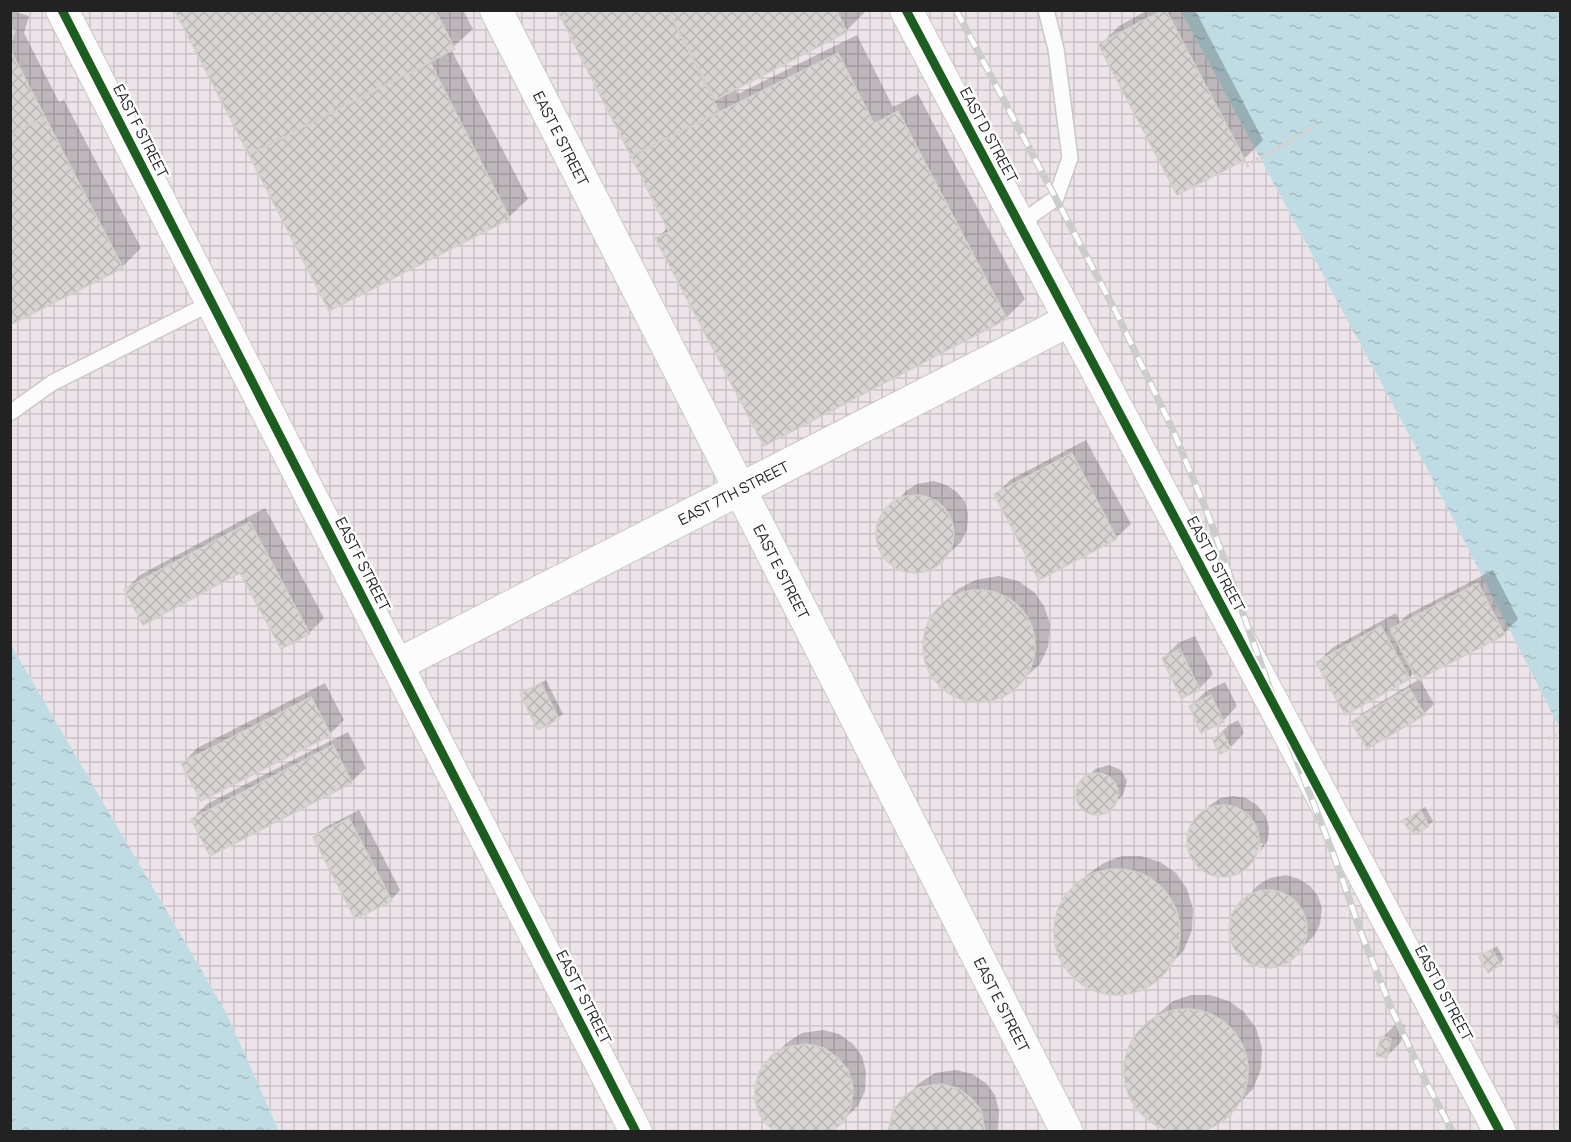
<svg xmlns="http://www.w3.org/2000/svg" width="1571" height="1142" font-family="Manrope,sans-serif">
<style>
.industrial{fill:url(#industrial-grid)}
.water{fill:url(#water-ripples)}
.shadow{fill:#0003}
.building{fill:url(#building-cross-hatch);stroke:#d3d0cc;stroke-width:1.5}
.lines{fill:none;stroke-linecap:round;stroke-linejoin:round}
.lane-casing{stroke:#c9c8c7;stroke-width:18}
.street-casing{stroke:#c9c8c7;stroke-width:34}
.path{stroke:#dccecd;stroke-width:4;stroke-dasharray:3 3;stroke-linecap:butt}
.lane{stroke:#fdfcfc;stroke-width:15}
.street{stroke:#fdfcfc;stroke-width:32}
.rail-casing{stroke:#ccc;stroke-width:7}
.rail{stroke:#fff;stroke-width:4.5;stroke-dasharray:14;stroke-linecap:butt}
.cycleway-casing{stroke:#fff;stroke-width:13}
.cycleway{stroke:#1b5e20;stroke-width:9}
.labels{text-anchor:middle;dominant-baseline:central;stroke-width:5;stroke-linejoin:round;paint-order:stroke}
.street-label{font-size:15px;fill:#222;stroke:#fff}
</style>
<defs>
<pattern id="industrial-grid" width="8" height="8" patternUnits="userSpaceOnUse" patternTransform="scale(1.5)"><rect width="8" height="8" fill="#ede4e9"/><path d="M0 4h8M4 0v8" fill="none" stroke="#cbc3c8"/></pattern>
<pattern id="water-ripples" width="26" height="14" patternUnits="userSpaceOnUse" patternTransform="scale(1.5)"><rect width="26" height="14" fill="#bfdbe3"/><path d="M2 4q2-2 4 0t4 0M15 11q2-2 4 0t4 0" fill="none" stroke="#a4bcc2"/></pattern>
<pattern id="building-cross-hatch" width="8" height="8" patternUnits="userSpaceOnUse" patternTransform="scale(1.5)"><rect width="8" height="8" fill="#d7d4d2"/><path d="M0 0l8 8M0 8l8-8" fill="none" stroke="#b8b6b4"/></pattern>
</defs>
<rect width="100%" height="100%" fill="#f0eeeb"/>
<!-- industrial -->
<path class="industrial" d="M10,11h1171l247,459 132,259v402h-1281l-52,-117 -216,-369z"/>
<!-- water -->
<g class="water">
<path d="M1181,11h379v718l-132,-259z"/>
<path d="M11,645l216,369 52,117h-268z"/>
</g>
<!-- shadow -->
<g class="shadow">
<path d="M10,10l19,6 -5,17 35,69 5,-2 77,148 -19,19 -112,57z"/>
<path d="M177,10h286l10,19 -22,20 77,150 -19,18 -180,92z"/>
<path d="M559,10h305l1,2 -19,19 -111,57 3,6 119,-59 36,72 25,-13 107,205 -19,19 -349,-79 11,-12z"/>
<path d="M1148,10h47l68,130 -19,19 -144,-114 19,-19z"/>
<path d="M1086,440l45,84 -15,14 -120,-43 14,-15z"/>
<path d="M934,481l12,4 11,7 8,10 3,12 -1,16 -6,12 -28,26 -13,4 -14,-1 -12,-6 -12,-13 -4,-12 -1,-10 4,-12 25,-27 11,-7z"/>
<path d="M265,508l59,110 -14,14 -28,15 -42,-76 -114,18 14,-14z"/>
<path d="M1493,570l25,49 -14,14 -85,45 15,26 -10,10 -56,33 -15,-25 10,-9 55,-33 -3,-8 -6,6 -91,-16 14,-14 64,-35 4,9 7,-7z"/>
<path d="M999,576l19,5 16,11 10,14 6,18 -2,23 -8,17 -35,32 -18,6 -22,-2 -17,-8 -18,-20 -6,-18v-13l6,-19 13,-18 15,-15 17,-9z"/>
<path d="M1195,636l18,38 -14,15 -35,-31 14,-15z"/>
<path d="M546,680l17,34 -5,4 -36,-24 4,-4z"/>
<path d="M1225,682l12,24 -14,15 -32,-15 14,-14z"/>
<path d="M325,683l19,37 -14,14 -147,29 14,-15z"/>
<path d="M1238,720l6,13 -14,15 -16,-9 15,-14z"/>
<path d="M348,732l18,36 -15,14 -159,37 15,-15z"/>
<path d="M1109,765l12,5 6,11 -4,14 -10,10 -13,8 -14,-3 -6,-7 -2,-6 2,-11 15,-17z"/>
<path d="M1233,796l13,2 11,7 8,10 4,12 -1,13 -10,15 5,-11 -3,-1 -9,18 -9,9 -12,5h-13l-11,-4 -10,-9 -6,-11 -1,-13 3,-12 18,-21 11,-7z"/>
<path d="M1425,807l8,14 -4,4 -24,-5z"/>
<path d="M359,810l41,80 -9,10 -77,-63 10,-9z"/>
<path d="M1122,856h19l19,6 16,11 11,16 6,20 -1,21 -8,20 -29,31 -20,10 -21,3 -21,-5 -18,-11 -13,-17 -6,-18v-20l6,-18 11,-16 15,-15 16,-11z"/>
<path d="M1286,875l13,4 11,7 8,10 4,12 -2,16 -6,12 -28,27 -13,3h-15l-11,-6 -13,-14 -4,-21 4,-13 24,-27 12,-7z"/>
<path d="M1497,946l7,13 -4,5 -19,-7z"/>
<path d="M1191,995h19l19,6 15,11 12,16 6,20 -1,21 -8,20 -30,31 -19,10 -26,2 -16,-4 -18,-12 -13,-16 -6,-19v-19l5,-18 12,-16 31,-27z"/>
<path d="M1397,1023l8,2 -4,17 -15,15 -3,-20z"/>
<path d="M823,1030l16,4 14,10 9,12 4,16 -1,19 -7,15 -16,15 -70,-64 16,-15 14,-9z"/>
<path d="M956,1070l16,4 14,9 9,12 4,16 -1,21h-109l16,-35 16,-15 14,-9z"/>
</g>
<!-- building -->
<g class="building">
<path d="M435,10l20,39 -206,106 -74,-144z"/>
<path d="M557,10h111l51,102 -88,44z"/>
<path d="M668,10h168l11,22 -132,68z"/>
<path d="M1163,10h3l79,150 -68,35 -79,-151z"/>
<path d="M10,29l5,2 -5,15z"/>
<path d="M10,49l35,68 -35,18z"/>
<path d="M838,53l36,71 24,-13 109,208 -243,127 -109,-208 14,-6 -38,-76z"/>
<path d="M430,62l80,157 -181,92 -80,-156z"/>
<path d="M45,117l78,151 -113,57v-190z"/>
<path d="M1072,453l45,86 -78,41 -45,-86z"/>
<circle cx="915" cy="534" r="39"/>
<path d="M250,522l60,112 -29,15 -41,-76 -97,52 -19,-36z"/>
<path d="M1478,583l27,52 -88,45 -27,-51z"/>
<circle cx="979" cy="646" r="56"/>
<path d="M1381,626l29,53 -65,36 -29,-53z"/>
<path d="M1180,649l20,41 -19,8 -19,-40z"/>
<path d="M541,683l18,36 -21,11 -18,-36z"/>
<path d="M1409,688l16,27 -58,34 -16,-27z"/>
<path d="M1211,695l13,27 -23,11 -12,-27z"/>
<path d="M311,697l20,38 -130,66 -20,-38z"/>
<path d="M1223,733l8,16 -11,5 -8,-15z"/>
<path d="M333,745l19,38 -142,73 -19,-37z"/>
<circle cx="1097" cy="794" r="21"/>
<circle cx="1223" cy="841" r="36"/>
<path d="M1421,811l8,15 -15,9 -4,-8 -2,2 -5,-9z"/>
<path d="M349,818l43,83 -37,18 -42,-82z"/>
<circle cx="1117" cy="932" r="63"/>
<circle cx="1268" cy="929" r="39"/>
<path d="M1492,949l9,16 -13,8 -9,-16z"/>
<circle cx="1186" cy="1071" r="62"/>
<path d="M1560,1011v20l-8,-16z"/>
<path d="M1381,1036l10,3 -4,19 -11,-2z"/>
<path d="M807,1044l17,4 14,10 10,12 5,17 -2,20 -8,15 -11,10h-58l-14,-16 -5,-16v-12l4,-16 12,-16 15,-9z"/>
<path d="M941,1084l16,4 14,10 10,12 4,22h-97l5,-21 11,-15 15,-9z"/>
</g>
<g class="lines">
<defs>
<g id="lane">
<path d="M1019,224l37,-26 14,-40 -14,-109 -10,-39"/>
<path d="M10,413l42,-30 161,-81"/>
</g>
<g id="street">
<path d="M62,10l574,1122"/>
<path id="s1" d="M496,10l571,1122"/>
<path d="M906,10l594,1122"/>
<path id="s2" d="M397,665l673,-345"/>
</g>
</defs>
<!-- lane casing -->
<use href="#lane" class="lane-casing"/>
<!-- street casing -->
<use href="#street" class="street-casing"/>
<!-- path -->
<g class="path">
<path d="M1246,166l69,-40"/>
<path d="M1548,739l12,-7"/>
</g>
<!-- lane -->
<use href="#lane" class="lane"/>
<!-- street -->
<use href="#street" class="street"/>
<defs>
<path id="rail" d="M956,10l159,300 57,118 37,89 69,195 56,144 29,82 29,72 35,74 26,48"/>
</defs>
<!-- rail casing -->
<use href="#rail" class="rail-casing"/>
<!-- rail -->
<use href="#rail" class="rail"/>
<defs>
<g id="cycleway">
<path d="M62,10l574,1122"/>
<path d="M906,10l594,1122"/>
</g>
</defs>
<!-- cycleway casing -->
<use href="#cycleway" class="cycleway-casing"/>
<!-- cycleway -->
<use href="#cycleway" class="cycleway"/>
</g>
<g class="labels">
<!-- street labels -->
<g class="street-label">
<text transform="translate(141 131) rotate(63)">EAST F STREET</text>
<text transform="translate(989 135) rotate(62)">EAST D STREET</text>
<text stroke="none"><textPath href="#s1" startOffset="144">EAST E STREET</textPath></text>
<text stroke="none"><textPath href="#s2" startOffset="378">EAST 7TH STREET</textPath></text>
<text transform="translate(363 564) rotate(63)">EAST F STREET</text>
<text transform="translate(1216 564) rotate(62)">EAST D STREET</text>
<text stroke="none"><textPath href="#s1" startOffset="630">EAST E STREET</textPath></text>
<text transform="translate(1444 993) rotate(62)">EAST D STREET</text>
<text transform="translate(584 997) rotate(63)">EAST F STREET</text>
<text stroke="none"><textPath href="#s1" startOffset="1116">EAST E STREET</textPath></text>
</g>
</g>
<!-- border -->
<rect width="1571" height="1142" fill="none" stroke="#222222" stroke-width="24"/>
</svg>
